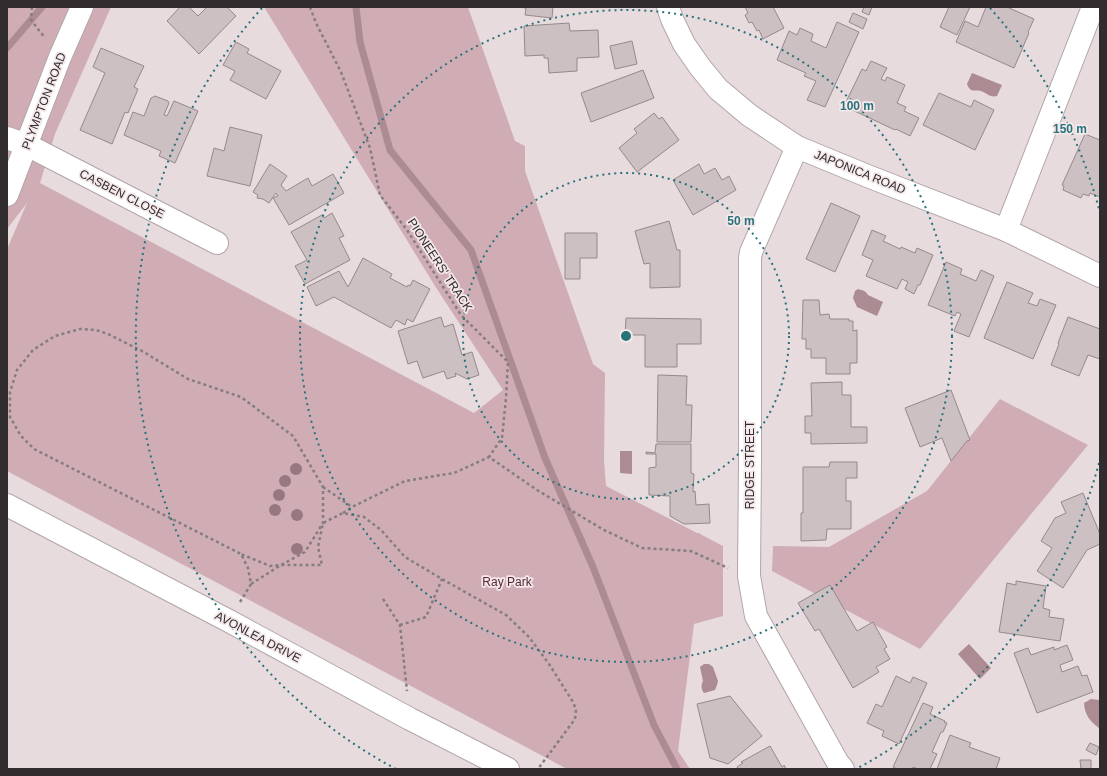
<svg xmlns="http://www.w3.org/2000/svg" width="1107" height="776" font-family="Arial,sans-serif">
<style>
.green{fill:#d0adb5}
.water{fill:#ad8b93}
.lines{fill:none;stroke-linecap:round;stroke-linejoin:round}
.stream{stroke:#ad8b93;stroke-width:7}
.building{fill:#ccc0c2;stroke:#94898b}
.minor-casing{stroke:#b1a5a8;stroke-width:24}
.path{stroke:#857d7e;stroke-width:2.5;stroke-dasharray:3 3;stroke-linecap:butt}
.minor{stroke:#fff;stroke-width:22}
.tree{fill:#987880}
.ring{fill:none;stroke:#29727b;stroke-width:2;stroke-dasharray:2 4}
.labels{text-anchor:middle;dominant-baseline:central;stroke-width:3.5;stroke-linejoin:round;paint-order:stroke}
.street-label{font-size:12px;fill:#312c2d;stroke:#f4e8ea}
.park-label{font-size:12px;fill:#572734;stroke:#f4e8ea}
.centre{fill:#29727b;stroke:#f4e8ea;stroke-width:2}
.ring-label{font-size:12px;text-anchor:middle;font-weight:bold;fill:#29727b;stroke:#f4e8ea;stroke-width:3.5;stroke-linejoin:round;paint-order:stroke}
</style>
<rect width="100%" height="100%" fill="#e7dbdd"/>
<!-- green -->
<g class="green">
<path d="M7,7h104l-56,127 -15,49 434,230 29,-23 -68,-104 -171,-279h204l47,134 10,5v25l68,193 12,9 -1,88 2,25 91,47h3v1l23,12v70l-29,8 -16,127 12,18h-123l-560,-298v-222l20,-46 -20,26z"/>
<path d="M1000,399l88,46 -168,204 -148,-78 1,-25 56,1 98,-56z"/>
</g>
<!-- water -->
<g class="water">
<path d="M972,73l30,12 -5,11c-7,2 -10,-3 -16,-5 -3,-1 -7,0 -10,-1 -2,-2 -3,-3 -4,-6z"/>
<path d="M858,289c6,2 7,1 10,6l15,7 -6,14 -20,-9 -4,-9 2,-7z"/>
<path d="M620,451h12v23l-12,-1z"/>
<path d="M969,644l22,24 -11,11 -22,-25z"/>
<path d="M704,664h5l4,3 5,14 -1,4 -2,5 -11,3c-3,-4 -3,-8 -1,-12l-3,-14z"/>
<path d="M1091,699l8,1 1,4v25c-10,-8 -15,-13 -16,-26z"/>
</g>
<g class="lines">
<!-- stream -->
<g class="stream">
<path d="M356,7l4,35 30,108 81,100 74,208 48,109 61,158 23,44"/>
<path d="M7,48l35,-41"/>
</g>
</g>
<!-- building -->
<g class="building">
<path d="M180,7h9l9,9 9,-9h20l9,9 -37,38 -32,-33z"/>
<path d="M518,7h35l-1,11 -27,-3 1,-7z"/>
<path d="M745,7h28l11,21 -21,11 -4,-9 -2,1 -5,-9 -3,1 -4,-8 3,-2z"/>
<path d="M864,7h8l-3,8 -7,-3z"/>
<path d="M949,7h21l-13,28 -17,-8z"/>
<path d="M986,7h21l27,12 -6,13 1,1 -15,35 -58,-26 9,-21 13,6z"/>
<path d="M853,13l14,6 -4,10 -14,-7z"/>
<path d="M837,22l22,10 -34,75 -18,-7 9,-19 -12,-5 2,-3 -29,-13 12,-29 8,4 3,-7 13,6 -2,7 15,7z"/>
<path d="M569,23l1,8 28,-1 1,27 -22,1v13l-28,2 -1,-15h-4v-3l-19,1 -1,-30z"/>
<path d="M632,41l5,23 -22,5 -5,-23z"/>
<path d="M236,42l13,7 -2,4 34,18 -15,28 -36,-19 5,-9 -12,-6z"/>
<path d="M101,48l43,18 -10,21 4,2 -10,24 -3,-1 -13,32 -32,-14 25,-57 -12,-6z"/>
<path d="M871,61l16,7 -6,11 4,2 2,-4 18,8 -8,18 9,4 -2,4 15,7 -9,18 -14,-7 -1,1 -51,-24 18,-37 4,2z"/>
<path d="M643,70l11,28 -63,24 -10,-29z"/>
<path d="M939,93l32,14 3,-7 20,10 -19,40 -52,-25z"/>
<path d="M155,96l13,5 1,2 -5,12 3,1 7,-15 24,10 -23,52 -16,-7 2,-5 -37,-16 9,-23 11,4 7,-18z"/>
<path d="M654,113l5,6 3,-2 17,23 -42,32 -18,-24 18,-15 -3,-4z"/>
<path d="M230,127l32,8 -12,51 -43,-10 7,-28 10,3z"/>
<path d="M1085,134l15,6v57l-10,-4 -1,3 -6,-2 -2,4 -18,-8 1,-4 -2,-1z"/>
<path d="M270,164l17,12 -6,9 5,6 22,-13 4,8 21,-12 11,19 -55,32 -16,-27 5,-2 -2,-3 -7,10 -6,-4 -6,-1 1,-3 -5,-3z"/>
<path d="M699,164l5,10 11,-6 7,12 7,-4 7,14 -43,25 -20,-35z"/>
<path d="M831,203l29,13 -25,56 -29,-13z"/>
<path d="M332,213l12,23 -5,2 11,22 -45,24 -10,-18 12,-6 -16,-28 31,-17 2,3z"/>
<path d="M669,221l8,29h3v37l-30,1v-25l-6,1 -9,-33z"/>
<path d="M872,230l14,6 -3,5 17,8 1,-2 14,6 2,-5 16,7 -13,30h-2l-4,9 -9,-5 3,-7 -6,-3 -5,10 -31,-13 7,-16 -11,-5z"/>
<path d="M565,233h32v25h-17v21h-15z"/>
<path d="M363,258l29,16 -2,4 17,9 1,-2 2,1 3,-6 17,9 -17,33 -6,-3 -2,6 -9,-5 -5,8 -57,-31 -18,9 -9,-19 32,-16 9,16z"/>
<path d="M946,262l16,7 -2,5 16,7 5,-11 13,6 -25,61 -15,-6 7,-17 -4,-2 -2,4 -27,-11z"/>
<path d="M1007,282l26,11 -5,10 9,3 3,-7 16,6 -23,54 -49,-21z"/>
<path d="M803,300h16l1,15 9,-1 1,5h19v2h4v10l4,-1v33h-7v11h-24v-16h-15v-9h-5v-10h-4z"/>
<path d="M441,317l3,10 9,-3 9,31 10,-3 7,23 -12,4 -12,-6 1,3 -9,3 -3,-8 -21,7 -6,-17 -9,3 -10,-33z"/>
<path d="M1068,317l32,12v30l-12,-4 -9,21 -28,-11 8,-21 -1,-1z"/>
<path d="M626,318l75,1v25h-24v23h-32v-32h-20z"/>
<path d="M658,375l29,1 -1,29h6l-1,37h-34z"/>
<path d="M842,382v13h9v32h16v16l-56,1v-11h-6v-17h7l-1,-33z"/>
<path d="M951,390l19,50 -3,1 -16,20 -9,-23 -22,9 -15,-39z"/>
<path d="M656,444h35v29l3,1 -1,18 2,-1 1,14 13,-1 1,19 -26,1 -14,-8v-20l-21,-1v-27l7,-1v-13h-10v-2l9,1z"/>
<path d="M830,462h27v16h-11v23h5v28h-24l-1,11 -25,1v-28h2v-46h26z"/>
<path d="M1083,493l17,41v10l-13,6 -24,38 -26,-17 15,-23 -11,-7 14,-23 11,-5 -5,-11z"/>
<path d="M1016,581l30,5 -3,22 7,2 -1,7 15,2 -4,22 -61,-9 8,-49 9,2z"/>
<path d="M830,585l27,46 16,-9 14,25 -3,2 6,10 -14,8 3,5 -26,16 -34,-59 -4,2 -17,-28z"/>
<path d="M1067,645l6,15 -13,5 2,7 16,-6 4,10 5,-1 6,17 -56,21 -23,-60 14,-5 3,7 23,-8v3z"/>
<path d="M896,676l14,7 3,-6 14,6 -28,61 -17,-8 2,-5 -17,-8 9,-19 6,3z"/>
<path d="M730,696l32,40 -34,28 -18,-6 -13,-54z"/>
<path d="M923,703l10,4 -3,7 15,7 -1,1 3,1 -4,9h-2l-9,20 5,2 -7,15h-12l-5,-2 -1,2h-15l-4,-2z"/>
<path d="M950,735l21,8 -2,4 31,11 -4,11h-59z"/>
<path d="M1090,743l9,4 -3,8 -10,-5z"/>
<path d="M770,746l12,21 2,-2 2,4h-48l-1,-2 6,-4 -2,-1z"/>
<path d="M1080,760h11v9h-10z"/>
</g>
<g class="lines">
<defs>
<g id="minor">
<path d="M668,7l4,12 12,25 16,23 18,22 31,26 48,32 73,30 136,53 94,46"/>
<path d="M7,138l20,7 190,98"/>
<path d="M797,147l-46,105 -1,6v202l-1,116 7,40 82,147 5,6"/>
<path d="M7,195l53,-138 22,-50"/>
<path d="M1006,230l87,-223"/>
<path d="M7,505l222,116 181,98 98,50"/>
</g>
</defs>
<!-- minor casing -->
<use href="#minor" class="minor-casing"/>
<!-- path -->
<g class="path">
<path d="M32,7l-1,13 14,18"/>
<path d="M310,7l6,16 25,49 29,76 10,47 27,35 54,85 47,47 -2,36 -4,40 -13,19 48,33 67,40 38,18 49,3 37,17"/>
<path d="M323,487l29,20"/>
<path d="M343,513l9,-6 53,-26 49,-8 35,-16"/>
<path d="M251,584l30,-19h41l-4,-18 5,-24 20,-10 21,4 17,13 24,27 37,22 64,36 23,22 20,27 24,38 3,8 -1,9 -37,50"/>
<path d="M383,599l17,26 7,66"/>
<path d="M240,602l11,-18 -3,-16 -7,-14 -207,-105 -13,-13 -11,-19v-25l7,-22 16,-20 22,-14 25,-7 16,1 12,4 34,17 46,28 53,18 52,39 30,51v36l-18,29 -24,13 -11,1 -29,-12"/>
<path d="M400,625l26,-8 16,-38"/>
</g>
<!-- minor -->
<use href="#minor" class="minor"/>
</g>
<!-- trees -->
<g class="tree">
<circle cx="296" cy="469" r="6"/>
<circle cx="285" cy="481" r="6"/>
<circle cx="279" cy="495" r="6"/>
<circle cx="275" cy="510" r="6"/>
<circle cx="297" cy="515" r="6"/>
<circle cx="297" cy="549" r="6"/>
</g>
<!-- distance rings -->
<g class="ring">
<circle cx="626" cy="336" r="163"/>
<circle cx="626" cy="336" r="326"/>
<path d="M1099 463A490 490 0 0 1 856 769M396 769A490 490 0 0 1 262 8M990 8A490 490 0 0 1 1099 209"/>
</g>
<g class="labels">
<!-- street labels -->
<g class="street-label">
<text transform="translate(44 101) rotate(-69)">PLYMPTON ROAD</text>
<text transform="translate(860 172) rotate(22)">JAPONICA ROAD</text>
<text transform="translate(122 194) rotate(27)">CASBEN CLOSE</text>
<text transform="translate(440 265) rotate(57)">PIONEERS' TRACK</text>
<text transform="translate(750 465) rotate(-90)">RIDGE STREET</text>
<text transform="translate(258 637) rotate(28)">AVONLEA DRIVE</text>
</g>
<!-- park labels -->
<g class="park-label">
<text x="507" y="582">Ray Park</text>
</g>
</g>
<circle cx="626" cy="336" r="6" class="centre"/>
<g class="ring-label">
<text x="857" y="110">100 m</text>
<text x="1070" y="133">150 m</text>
<text x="741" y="225">50 m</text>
</g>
<!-- border -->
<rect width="1107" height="776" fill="none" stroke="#312c2d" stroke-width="16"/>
</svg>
